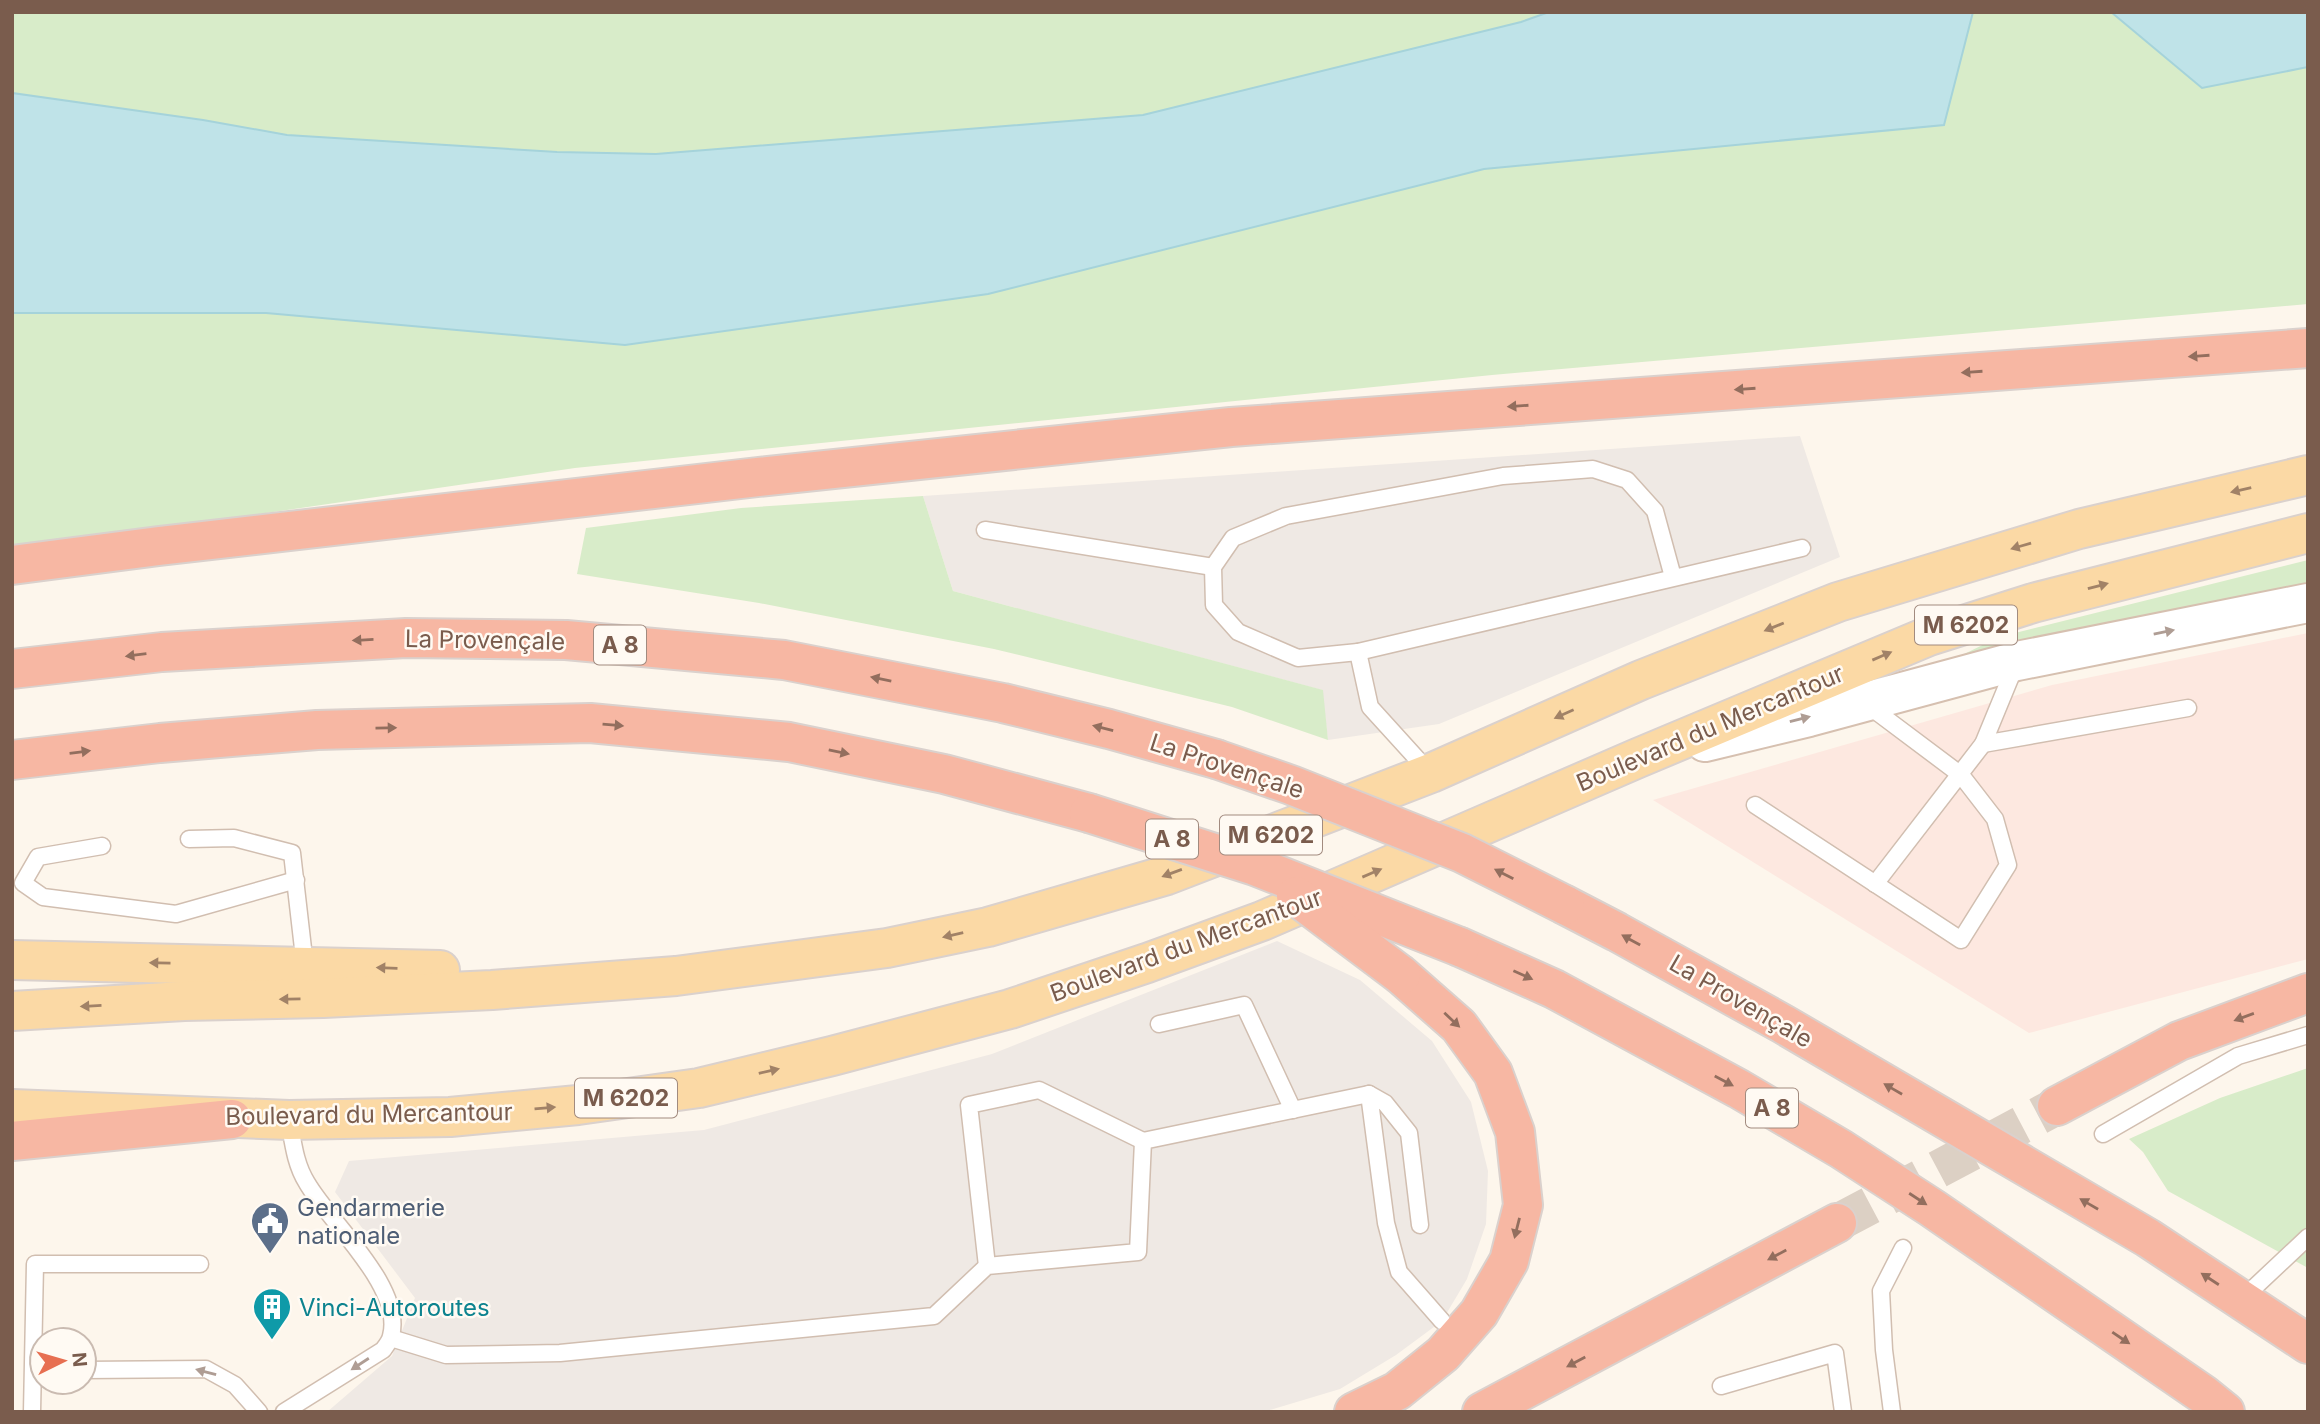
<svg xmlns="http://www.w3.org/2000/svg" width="2320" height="1424" font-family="Inter,sans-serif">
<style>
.commercial{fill:#fde8e0}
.industrial{fill:#efe9e4}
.green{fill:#d8ecc9}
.water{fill:#bfe3e8;stroke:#a5d3da;stroke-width:2}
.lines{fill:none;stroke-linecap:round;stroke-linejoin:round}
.highway-tunnel{stroke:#dcd0c4;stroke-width:38;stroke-dasharray:38 19;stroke-linecap:butt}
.lane-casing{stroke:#d1beb0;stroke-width:19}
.secondary-casing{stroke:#d6c0b0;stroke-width:42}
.primary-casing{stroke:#dad1cd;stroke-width:42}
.highway-casing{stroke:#dad1cd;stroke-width:42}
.lane{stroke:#fff;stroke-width:16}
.secondary{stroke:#fff;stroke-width:38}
.primary{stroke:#fbd9a5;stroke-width:38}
.highway{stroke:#f7b7a3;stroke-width:38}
.highway-bridge-casing{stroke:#dad1cd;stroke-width:42;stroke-linecap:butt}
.highway-bridge{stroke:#f7b7a3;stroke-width:38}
.oneway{fill:#936e5e}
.oneway2{fill:#a18267}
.oneway3{fill:#af9d94}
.labels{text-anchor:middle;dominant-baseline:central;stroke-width:5;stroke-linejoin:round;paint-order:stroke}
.shield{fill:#fffaf3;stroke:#a28b7f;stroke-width:2}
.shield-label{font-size:23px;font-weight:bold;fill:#7a5c4d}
.street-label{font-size:24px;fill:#7a5c4d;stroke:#fffaf3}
.service-label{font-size:24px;fill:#4e5e75;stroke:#fffaf3;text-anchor:start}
.culture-label{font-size:24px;fill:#0d838f;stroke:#fffaf3;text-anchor:start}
</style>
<rect width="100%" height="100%" fill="#fdf6ec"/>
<!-- commercial -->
<path class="commercial" d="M2308,633v326l-279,74 -376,-233 399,-115z"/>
<!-- industrial -->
<g class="industrial">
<path d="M1800,436l40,121 -401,167 -111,16 -6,-50 -369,-99 -30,-95z"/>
<path d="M1277,941l83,39 72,61 39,61 17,69 -2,53 -19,55 -25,42 -46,34 -56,34 -77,23h-936l65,-56 23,-58 -80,-106 14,-31 355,-31 288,-76z"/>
</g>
<!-- green -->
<g class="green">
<path d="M12,12h1537l-28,10 -378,93 -487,39 -99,-2 -270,-17 -84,-15 -191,-27z"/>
<path d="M1973,12h138l92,76 105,-21v237l-816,71 -917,93 -384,56 -179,22v-233h254l359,32 363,-51 496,-125 459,-44z"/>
<path d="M923,496l30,95 370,99 5,50 -96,-33 -238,-58 -235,-46 -182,-29 9,-46 155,-20z"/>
<path d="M2308,560v31l-350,66 41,-20z"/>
<path d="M2308,1068v200l-140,-77 -25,-39 -14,-13 91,-41z"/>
</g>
<!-- water -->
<g class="water">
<path d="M1549,12h424l-29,113 -460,44 -496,125 -363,51 -359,-32h-254v-220l191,27 84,15 270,17 99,2 487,-39 378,-93z"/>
<path d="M2111,12h197v55l-106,21z"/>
</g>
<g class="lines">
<!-- highway-tunnel -->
<path class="highway-tunnel" d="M1837,1223l220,-117"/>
<defs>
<g id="lane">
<path d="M985,530l228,37"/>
<path d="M1358,652l-60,6 -60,-26 -24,-27 -1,-38 20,-29 53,-22 217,-40 90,-7 34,11 28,31 18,66"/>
<path d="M2016,664l-33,80 205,-36"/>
<path d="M1429,772l-59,-65 -12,-55 444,-104"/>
<path d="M1755,805l206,135 47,-75 -13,-46 -34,-44 -92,-69"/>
<path d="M189,839l45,-1 58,15 13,113"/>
<path d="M102,846l-64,11 -15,26 20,14 133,17 120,-34"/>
<path d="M1875,884l108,-140"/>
<path d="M1159,1024l85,-19 49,105"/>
<path d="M1369,1094l17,129 13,49 43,49"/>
<path d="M2103,1134l135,-78 70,-21"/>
<path d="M987,1266l-18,-161 70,-15 104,51"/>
<path d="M2242,1299l66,-62"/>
<path d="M391,1338l55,17 114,-2 374,-37 53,-50 151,-14 5,-111 226,-47 16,9 24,30 11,92"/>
<path d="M84,1370l122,-1 29,16 24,27"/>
<path d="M1721,1386l114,-33 8,59"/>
<path d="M32,1412l3,-148h165"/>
<path d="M284,1412l99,-62c3,-4 7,-9 8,-14 13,-49 -61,-113 -84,-153 -12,-19 -14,-41 -18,-63"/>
<path d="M1892,1412l-8,-62 -3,-59 22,-43"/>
</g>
<path id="secondary" d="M1705,742l104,-25 208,-56 291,-58"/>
<g id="primary">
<path d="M12,960l428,10"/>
<path d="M12,1011l172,-10 139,-3 169,-8 184,-14 211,-28 101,-21 179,-52 264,-102 210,-93 197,-78 241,-73 229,-54"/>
<path d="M12,1109l277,11 161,-3 128,-12 121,-17 133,-32 178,-47 137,-46 115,-42 376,-163 291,-122 104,-33 275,-70"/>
</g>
<g id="highway">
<path d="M12,565l147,-19 599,-69 473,-50 1077,-79"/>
<path d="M12,669l150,-17 244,-14 160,2 218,20 219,43 106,26 107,30"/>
<path d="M12,760l148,-17 157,-13 273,-7 199,19 155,32 145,39"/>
<path d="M1565,905l52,27 166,92 365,214 160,106"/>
<path d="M1460,947l94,42 185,100 102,60 91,59 272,187 21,17"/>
<path d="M2057,1106l122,-65 129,-48"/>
<path d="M12,1141l220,-22"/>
<path d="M1354,1412l43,-21 46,-37 36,-41 30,-52 14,-56 -8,-73 -22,-59 -34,-47 -58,-51"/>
<path d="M1482,1412l355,-189"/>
</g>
</defs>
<!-- lane casing -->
<use href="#lane" class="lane-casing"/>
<!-- secondary casing -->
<use href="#secondary" class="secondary-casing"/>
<!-- primary casing -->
<use href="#primary" class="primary-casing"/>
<!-- highway casing -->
<use href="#highway" class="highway-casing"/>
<!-- lane -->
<use href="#lane" class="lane"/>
<!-- secondary -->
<use href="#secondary" class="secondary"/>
<!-- primary -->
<use href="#primary" class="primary"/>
<!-- highway -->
<use href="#highway" class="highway"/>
<defs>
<g id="highway-bridge">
<path d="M1216,759l75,26 171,68 103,52"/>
<path d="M1089,813l166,53 205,81"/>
<path d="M1296,896l105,79"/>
</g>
</defs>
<!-- highway-bridge casing -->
<use href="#highway-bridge" class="highway-bridge-casing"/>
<!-- highway-bridge -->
<use href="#highway-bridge" class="highway-bridge"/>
</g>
<!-- one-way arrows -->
<defs><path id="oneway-solid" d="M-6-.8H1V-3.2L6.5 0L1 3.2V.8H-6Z" transform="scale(1.75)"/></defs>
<g class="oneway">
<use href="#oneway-solid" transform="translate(2199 356) rotate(176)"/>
<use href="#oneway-solid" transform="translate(1972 372) rotate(176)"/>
<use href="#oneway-solid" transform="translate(1745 389) rotate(176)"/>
<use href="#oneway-solid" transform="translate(1518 406) rotate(176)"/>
<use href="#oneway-solid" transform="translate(363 640) rotate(177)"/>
<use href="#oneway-solid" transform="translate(136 655) rotate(173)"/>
<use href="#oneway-solid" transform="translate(881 679) rotate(-169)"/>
<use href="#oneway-solid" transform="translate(613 725) rotate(5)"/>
<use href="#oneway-solid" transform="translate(386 728) rotate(-1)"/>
<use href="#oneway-solid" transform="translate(1103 728) rotate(-166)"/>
<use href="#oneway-solid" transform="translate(80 752) rotate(-7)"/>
<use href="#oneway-solid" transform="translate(839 752) rotate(12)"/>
<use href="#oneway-solid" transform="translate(1504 874) rotate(-153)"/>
<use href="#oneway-solid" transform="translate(1631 940) rotate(-151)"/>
<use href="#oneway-solid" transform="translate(1523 975) rotate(24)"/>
<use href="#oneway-solid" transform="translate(2244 1017) rotate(160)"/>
<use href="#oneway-solid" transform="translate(1452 1020) rotate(43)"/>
<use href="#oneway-solid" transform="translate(1724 1081) rotate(28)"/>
<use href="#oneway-solid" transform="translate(1893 1089) rotate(-150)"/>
<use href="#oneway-solid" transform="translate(1918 1199) rotate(33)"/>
<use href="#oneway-solid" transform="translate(2089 1204) rotate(-150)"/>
<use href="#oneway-solid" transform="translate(1517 1228) rotate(104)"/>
<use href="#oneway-solid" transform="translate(1777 1255) rotate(152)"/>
<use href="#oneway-solid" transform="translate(2210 1279) rotate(-147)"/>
<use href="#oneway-solid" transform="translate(2121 1338) rotate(34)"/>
<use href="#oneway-solid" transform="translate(1576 1362) rotate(152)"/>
</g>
<g class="oneway2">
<use href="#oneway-solid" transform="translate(2241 490) rotate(167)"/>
<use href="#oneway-solid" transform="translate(2021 546) rotate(164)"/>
<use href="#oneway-solid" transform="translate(2098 586) rotate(-15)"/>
<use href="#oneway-solid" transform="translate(1774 627) rotate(158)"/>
<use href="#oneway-solid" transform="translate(1882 656) rotate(-23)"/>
<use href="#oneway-solid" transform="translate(1564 714) rotate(156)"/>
<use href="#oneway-solid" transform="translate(1172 873) rotate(160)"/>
<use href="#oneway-solid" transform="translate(1372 873) rotate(-23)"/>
<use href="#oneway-solid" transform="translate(953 935) rotate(167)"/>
<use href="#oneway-solid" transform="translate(160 963) rotate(-179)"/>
<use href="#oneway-solid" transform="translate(387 968) rotate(-178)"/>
<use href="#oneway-solid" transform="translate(290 999) rotate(179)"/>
<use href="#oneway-solid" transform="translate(91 1006) rotate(177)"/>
<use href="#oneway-solid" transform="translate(769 1071) rotate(-13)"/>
<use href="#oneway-solid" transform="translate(545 1108) rotate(-5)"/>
</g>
<g class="oneway3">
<use href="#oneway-solid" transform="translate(2164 632) rotate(-11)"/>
<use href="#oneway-solid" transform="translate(1800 719) rotate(-14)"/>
<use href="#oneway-solid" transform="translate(360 1364) rotate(147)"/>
<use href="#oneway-solid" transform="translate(206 1372) rotate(-165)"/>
</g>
<!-- icons -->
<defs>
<symbol id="civic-pin" viewBox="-11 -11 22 30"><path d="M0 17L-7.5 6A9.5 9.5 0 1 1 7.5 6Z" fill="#5c6f8a" stroke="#fffaf3"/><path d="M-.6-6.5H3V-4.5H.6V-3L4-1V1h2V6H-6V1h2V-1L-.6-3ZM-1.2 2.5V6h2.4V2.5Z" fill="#fff"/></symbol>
<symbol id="building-pin" viewBox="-11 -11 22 30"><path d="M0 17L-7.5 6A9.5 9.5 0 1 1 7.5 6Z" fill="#0f9aa8" stroke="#fffaf3"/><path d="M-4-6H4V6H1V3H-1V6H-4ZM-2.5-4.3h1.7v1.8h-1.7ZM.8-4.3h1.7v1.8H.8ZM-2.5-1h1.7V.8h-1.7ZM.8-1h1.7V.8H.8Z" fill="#fff"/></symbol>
</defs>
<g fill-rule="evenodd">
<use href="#civic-pin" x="248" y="1199" width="44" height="60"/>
<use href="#building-pin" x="250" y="1285" width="44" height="60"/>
</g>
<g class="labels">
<!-- shield labels -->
<g class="shield">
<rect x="1915" y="605.5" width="102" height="39" rx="5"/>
<rect x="594" y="625.5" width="52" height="39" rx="5"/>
<rect x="1220" y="815.5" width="102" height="39" rx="5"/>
<rect x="1146" y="819.5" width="52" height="39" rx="5"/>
<rect x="575" y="1078.5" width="102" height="39" rx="5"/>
<rect x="1746" y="1088.5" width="52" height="39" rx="5"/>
</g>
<g class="shield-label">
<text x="1966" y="625">M 6202</text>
<text x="620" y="645">A 8</text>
<text x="1271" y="835">M 6202</text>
<text x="1172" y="839">A 8</text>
<text x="626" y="1098">M 6202</text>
<text x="1772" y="1108">A 8</text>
</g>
<!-- street labels -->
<g class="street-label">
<text transform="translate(485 640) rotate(1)">La Provençale</text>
<text transform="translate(1710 728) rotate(-23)">Boulevard du Mercantour</text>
<text transform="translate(1227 766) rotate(18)">La Provençale</text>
<text transform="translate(1186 945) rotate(-20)">Boulevard du Mercantour</text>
<text transform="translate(1741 1001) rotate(30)">La Provençale</text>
<text transform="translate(369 1114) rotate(-1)">Boulevard du Mercantour</text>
</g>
<!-- service labels -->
<g class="service-label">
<text x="297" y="1207">Gendarmerie<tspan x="297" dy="28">nationale</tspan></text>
</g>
<!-- culture labels -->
<g class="culture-label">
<text x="299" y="1307">Vinci-Autoroutes</text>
</g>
</g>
<!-- border -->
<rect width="2320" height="1424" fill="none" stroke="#7a5c4d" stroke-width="28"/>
<!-- north arrow -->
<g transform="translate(63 1361) rotate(85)"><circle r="33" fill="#fffaf3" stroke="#cabbb1" stroke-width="2"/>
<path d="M0-5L12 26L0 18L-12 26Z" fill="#e76f51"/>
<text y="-10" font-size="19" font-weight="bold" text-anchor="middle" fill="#7a5c4d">N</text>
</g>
</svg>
